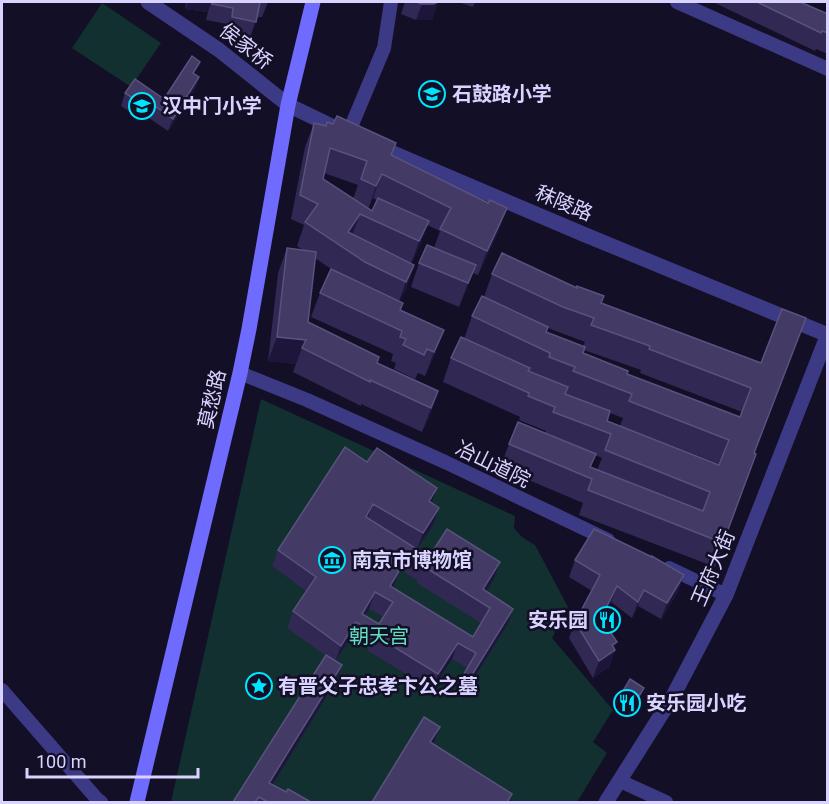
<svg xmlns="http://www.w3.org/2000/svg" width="829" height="804" font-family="Roboto,'Noto Sans SC',sans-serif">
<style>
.green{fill:#12302f}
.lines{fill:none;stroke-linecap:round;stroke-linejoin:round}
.minor{stroke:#3d3a85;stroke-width:14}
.tertiary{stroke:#3d3a85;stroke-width:15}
.secondary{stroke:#6f6bff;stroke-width:15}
.wall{fill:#312854;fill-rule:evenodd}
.shaded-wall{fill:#1d163a}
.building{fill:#433a66;stroke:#5a527e;stroke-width:1.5;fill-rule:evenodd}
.labels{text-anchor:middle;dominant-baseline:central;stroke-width:5;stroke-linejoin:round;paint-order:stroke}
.street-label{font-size:20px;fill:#d9d4ff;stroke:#130f26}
.poi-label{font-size:20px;font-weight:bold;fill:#d9d4ff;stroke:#130f26;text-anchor:start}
.park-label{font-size:20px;fill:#5fe0c0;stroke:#130f26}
</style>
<rect width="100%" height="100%" fill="#130f26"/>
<!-- green -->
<g class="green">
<path d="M102,3l59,40 -30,44 -59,-39z"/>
<path d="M261,399l254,117 -1,12 8,9 13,8 33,62 -16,31 61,72 -20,32 14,11 -30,49h-406z"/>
</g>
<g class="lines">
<!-- minor -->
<g class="minor">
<path d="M677,2l151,67"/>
<path d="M348,134l36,-86 7,-46"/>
<path d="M240,373l67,27 138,62 163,78"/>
<path d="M669,568l57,27"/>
<path d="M2,690l95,109 4,3"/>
<path d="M620,781l46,21"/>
</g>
<!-- tertiary -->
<g class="tertiary">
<path d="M148,2l71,48 69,55 56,27"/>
<path d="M374,145l209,89 245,101"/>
<path d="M606,802l67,-106 53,-101 102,-261"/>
</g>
<!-- secondary -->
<path class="secondary" d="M137,802l103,-429 9,-44 39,-224 25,-103"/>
</g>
<!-- wall -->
<g class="wall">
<path d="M186,2h82l-6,15h-5l-7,21 -24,-5 1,-9 -21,-4 2,-8 -23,-3z"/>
<path d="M405,2h33l-6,17 -5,1h-11l-15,-6z"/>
<path d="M458,2h17l-2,5z"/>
<path d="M713,2h44l71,12v40l-12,-5 -1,2z"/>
<path d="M195,74l4,3 -4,12 -27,42 -25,-17 -3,4 -19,-12 4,-13 39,6z"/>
<path d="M314,123l78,33 96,47 19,5 -9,24 -20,43 -5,-2 -14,34 -48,-20 8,-24 15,-15 6,-17 -13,-6 -7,20 -9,18 3,2 -8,24 -7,12 2,9 43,20 -9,24 -10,22 -7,-3 -3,6 -21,-10 2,-6 -5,-2 2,-7 -82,-37 9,-24 14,-22 -19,-13 -7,64 69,41 61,28 -8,24 -8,17 -61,-28v2l-68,-34 3,-8 -28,-3 10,-88 9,-25 16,2 -6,-4 7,-21 -13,-6 14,-72zM324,173l34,12 -5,14 -30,-20zM373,198l4,2 -5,11 -4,-2z"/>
<path d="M492,274l109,29 160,60 36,-21 -43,112h2l-41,113 -136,-52 4,-12 -83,-35 9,-24 36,-11 1,-2 -27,-11 1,-3 -77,-35 8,-24 13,-19 8,-23 12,-19zM548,328l37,14 -2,4 -37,-14zM584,350l57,20 -1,3 102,39 -2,5 -113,-43 -44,-21zM610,413l13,5 -3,8 100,38 -1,1 -112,-44zM595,455l7,3 -5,12 -6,-3z"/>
<path d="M367,462l65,41 1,22 -16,24 12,8 71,5 -6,17 -8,12 27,18 -6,16 -46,74 -6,-4 6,-16 6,-11 -15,-9 -20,31 -65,-40 1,-2 -18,-10 -14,23 6,4 -6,16 -64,104 14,7 25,10h-78l93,-146 -39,-28 6,-17 13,-20 -34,-25 6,-16zM396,567l22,14 -1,2 64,40 -8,14 -80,-49zM369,609l15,8 -5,7 -14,-8z"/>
<path d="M575,560l103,32 -17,27 -23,-13 -6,12 -21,-16 -9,18 13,30 -6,17 -16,11 -24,-40 6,-16 17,-31 -23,-14z"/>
<path d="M644,688l-4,8 -12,21 -14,-8 3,-8z"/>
</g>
<!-- shaded-wall -->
<g class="shaded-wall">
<path d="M188,2h23l-3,10 -23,-3z"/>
<path d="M438,2l-6,17 -5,1h-11l6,-16z"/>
<path d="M199,77l-4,12 -27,42 5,-12z"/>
<path d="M148,101l-5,13 -3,4 5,-12z"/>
<path d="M382,174l-9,24 -5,12 8,-24z"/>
<path d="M507,208l-9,24 -20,43 9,-24z"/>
<path d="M360,214l-9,24 -3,-6z"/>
<path d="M429,221l-9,24 -9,20 8,-24z"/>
<path d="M414,265l-8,24 -9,17 9,-24z"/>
<path d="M476,265l-9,24 -8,18 9,-24z"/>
<path d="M444,330l-9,24 -10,22 9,-24z"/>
<path d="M277,337l29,3 -4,8 -6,16 -28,-3z"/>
<path d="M438,391l-8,24 -8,17 9,-24z"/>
<path d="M437,488l-6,17 -2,-4z"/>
<path d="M373,504l-6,17 -1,-4z"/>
<path d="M439,508l-6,17 -16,24 6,-16z"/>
<path d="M402,551l-6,16 -10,16 6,-16z"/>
<path d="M500,562l-6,17 -14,23 3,-13z"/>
<path d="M399,571l-6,17 -3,-2z"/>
<path d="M684,575l-6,17 -17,27 6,-16z"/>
<path d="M617,586l-6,16 -16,33 6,-17z"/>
<path d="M644,590l-6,16 -6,12 6,-16z"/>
<path d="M375,592l-6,17 -9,15 2,-10z"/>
<path d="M513,609l-6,16 -46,74 6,-16z"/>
<path d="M356,622l-6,16 -15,24 6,-16z"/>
<path d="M617,642l-4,10 2,-2 -6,17 -16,11 6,-17 13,-16z"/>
<path d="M458,643l-6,16 -20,31 6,-16z"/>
<path d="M342,665l-6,16 -73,119 6,-17z"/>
<path d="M644,688l-4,8 -12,21 3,-8z"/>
<path d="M440,727l-6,16 -10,15 6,-16z"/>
</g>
<!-- building -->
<g class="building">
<path d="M213,2h47l-4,20 -24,-5 1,-9 -21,-4z"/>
<path d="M416,2h22l-5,2h-11z"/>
<path d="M757,2h43l28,12v19l-6,-2 -1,2z"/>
<path d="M192,56l8,6 -7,11 6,4 -26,42 -25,-18 -3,5 -20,-13 10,-14 29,20z"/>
<path d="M337,116l59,27 -5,12 97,48 2,-3 17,8 -20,43 -47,-22 11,-21 -69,-34 -6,12 -15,-7 6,-18 -37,-13 -7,31 49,32 6,-13 51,23 -10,20 -59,-27 -12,18 66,33 -8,17 -41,-20 -60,-40 13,-18 -18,-9 14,-72 12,3 1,-4 6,2z"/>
<path d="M427,245l49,20 -8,18 -49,-20z"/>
<path d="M287,248l29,4 -8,70 71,35 -2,6 61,28 -7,17 -61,-28v2l-68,-34 4,-8 -29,-3z"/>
<path d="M502,253l75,35v-2l27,10 -3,7 160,60 21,-54 24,9 -52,135 2,1 -33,89 -135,-53 4,-11 -83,-35 9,-22 78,32 -6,13 113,44 7,-19 -105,-42 6,-16 -58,-22 2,-5 -27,-11 1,-3 -78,-35 10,-21 69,31 -2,3 40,16 -3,7 45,17 -3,10 112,44 10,-25 -100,-39 3,-7 -59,-23 2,-4 -26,-10 1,-4 -78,-37 10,-20 66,31 -2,5 39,15 -2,6 45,18 -1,3 113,43 11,-29 -102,-39 1,-3 -59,-21 3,-7 -31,-11 -71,-33z"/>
<path d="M331,269l72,34 -3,7 44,20 -10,22 -7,-3 -3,6 -21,-10 3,-6 -6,-2 2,-6 -82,-38z"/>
<path d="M345,447l22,15 10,-14 60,40 -8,13 10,7 -16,25 -50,-29 -7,13 63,40 18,-28 53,33 -17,27 30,20 -46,74 -6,-4 15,-26 -18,-10 -20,31 -65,-40 1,-2 -18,-10 -15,24 -48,-35 23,-34 -38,-27zM402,551l22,14 -1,1 67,42 -17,29 -83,-51 9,-15 -7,-4zM375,592l18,10 -14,22 -17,-10z"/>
<path d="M594,529l58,28v-1l32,19 -17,28 -23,-13 -6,12 -21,-16 -16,32 16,24 -5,3 3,5 -16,11 -24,-39 25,-47 -25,-15z"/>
<path d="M326,655l16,10 -73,118 17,9 2,-3 23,13h-43l-9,-5 -4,5h-22z"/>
<path d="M630,679l14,9 -13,21 -14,-8z"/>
<path d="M424,717l16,10 -10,15 82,52 -5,8h-135z"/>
</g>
<!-- icons -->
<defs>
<symbol id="school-ring" viewBox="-11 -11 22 22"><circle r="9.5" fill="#130f26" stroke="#00e5ff" stroke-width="1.5"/><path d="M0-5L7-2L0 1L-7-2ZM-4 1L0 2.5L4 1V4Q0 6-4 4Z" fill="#00e5ff"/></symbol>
<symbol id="museum-ring" viewBox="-11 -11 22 22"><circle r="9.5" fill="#130f26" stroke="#00e5ff" stroke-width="1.5"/><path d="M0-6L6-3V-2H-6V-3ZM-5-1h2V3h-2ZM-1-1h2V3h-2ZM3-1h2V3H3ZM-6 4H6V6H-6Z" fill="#00e5ff"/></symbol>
<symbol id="restaurant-ring" viewBox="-11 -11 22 22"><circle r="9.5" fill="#130f26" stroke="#00e5ff" stroke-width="1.5"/><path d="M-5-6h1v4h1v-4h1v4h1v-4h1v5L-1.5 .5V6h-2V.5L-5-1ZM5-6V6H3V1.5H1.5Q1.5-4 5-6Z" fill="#00e5ff"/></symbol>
<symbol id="sight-ring" viewBox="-11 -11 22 22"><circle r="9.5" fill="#130f26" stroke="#00e5ff" stroke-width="1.5"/><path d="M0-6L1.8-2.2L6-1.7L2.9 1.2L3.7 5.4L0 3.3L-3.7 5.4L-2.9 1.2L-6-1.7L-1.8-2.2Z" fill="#00e5ff"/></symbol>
</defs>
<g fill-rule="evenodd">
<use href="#school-ring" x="417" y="79" width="30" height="30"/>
<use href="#school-ring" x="127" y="91" width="30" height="30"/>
<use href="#museum-ring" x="317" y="545" width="30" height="30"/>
<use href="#restaurant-ring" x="592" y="605" width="30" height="30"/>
<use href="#sight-ring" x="244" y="671" width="30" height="30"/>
<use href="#restaurant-ring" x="612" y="688" width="30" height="30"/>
</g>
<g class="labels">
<!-- street labels -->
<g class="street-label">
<text transform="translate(246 46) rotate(38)">侯家桥</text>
<text transform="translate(564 203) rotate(23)">秣陵路</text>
<text transform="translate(212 399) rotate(-77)">莫愁路</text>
<text transform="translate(493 464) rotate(26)">冶山道院</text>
<text transform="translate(713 568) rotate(-67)">王府大街</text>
</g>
<!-- poi labels -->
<g class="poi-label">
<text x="452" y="94">石鼓路小学</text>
<text x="162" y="106">汉中门小学</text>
<text x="352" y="560">南京市博物馆</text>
<text x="588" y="620" text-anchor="end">安乐园</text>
<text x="278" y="686">有晋父子忠孝卞公之墓</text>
<text x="646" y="703">安乐园小吃</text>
</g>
<!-- park labels -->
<g class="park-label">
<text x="379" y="636">朝天宫</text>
</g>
</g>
<!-- border -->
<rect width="829" height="804" fill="none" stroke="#d9d4ff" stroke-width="6"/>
<!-- scale -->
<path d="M27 768v9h171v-9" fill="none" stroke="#d9d4ff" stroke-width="3"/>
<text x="36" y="768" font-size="18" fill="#d9d4ff" stroke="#130f26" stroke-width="4.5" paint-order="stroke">100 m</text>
</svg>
